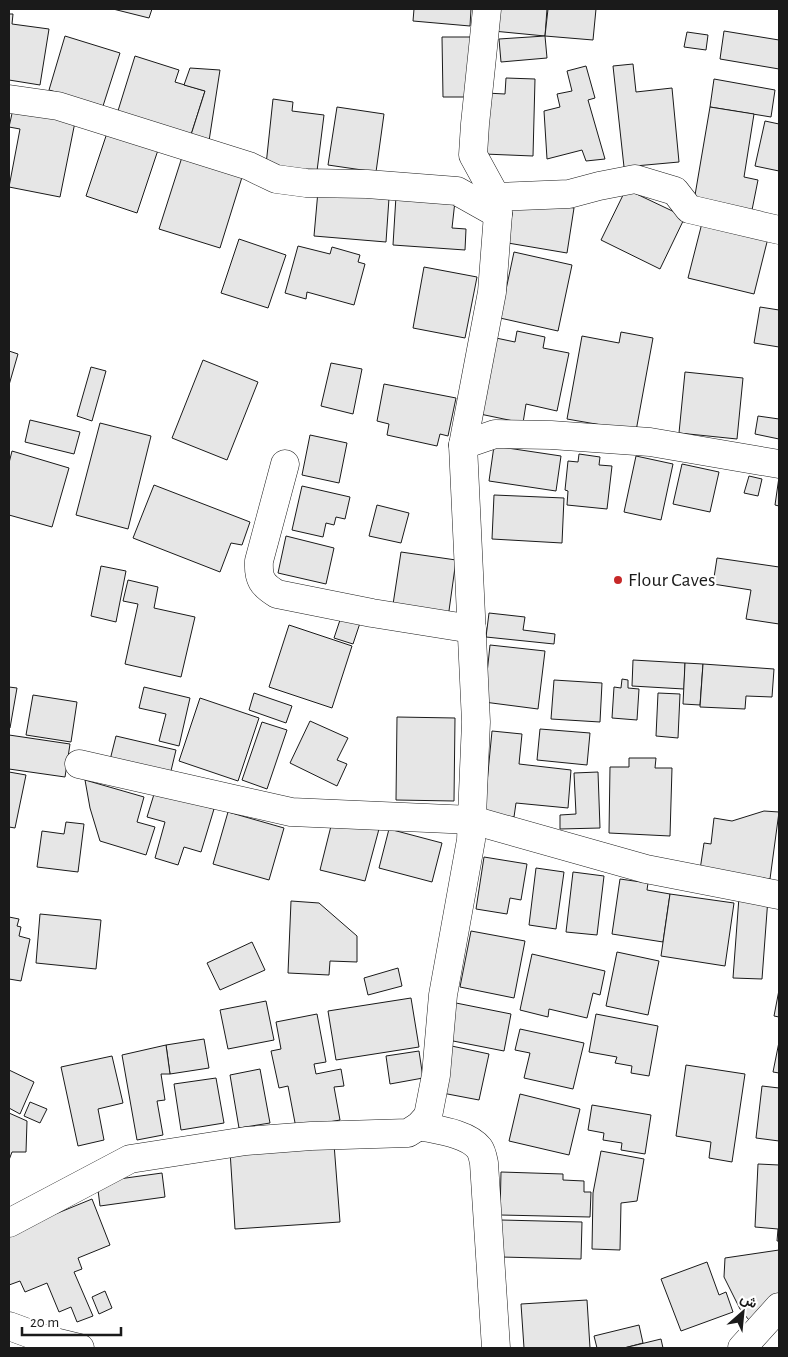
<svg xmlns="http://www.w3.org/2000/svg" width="788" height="1357" font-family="'Alegreya Sans',Vazirmatn,sans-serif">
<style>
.building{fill:#e6e6e6;stroke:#1a1a1a}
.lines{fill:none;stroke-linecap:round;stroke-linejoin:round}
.minor-casing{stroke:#1a1a1a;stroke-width:29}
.tertiary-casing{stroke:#1a1a1a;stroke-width:29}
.minor{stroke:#fff;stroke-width:28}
.tertiary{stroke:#fff;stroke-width:28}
.poi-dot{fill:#c62828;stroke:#fff;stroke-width:2}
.labels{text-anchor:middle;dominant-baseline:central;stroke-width:4;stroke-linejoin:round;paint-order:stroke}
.poi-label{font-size:20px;fill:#1a1a1a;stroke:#fff;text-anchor:start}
</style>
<rect width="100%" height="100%" fill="#fff"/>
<!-- building -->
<g class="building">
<path d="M113,9h39l-3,9z"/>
<path d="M414,9h57l-1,17 -57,-5z"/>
<path d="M495,9h52l-2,27 -52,-5z"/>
<path d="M548,9h48l-3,31 -48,-4z"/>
<path d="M9,14h4l-1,10 37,5 -9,56 -31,-5z"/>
<path d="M724,31l55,9v29l-59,-10z"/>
<path d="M687,32l21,3 -2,15 -22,-3z"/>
<path d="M65,36l55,17 -17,53 -54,-16z"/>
<path d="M545,36l2,22 -46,4 -2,-23z"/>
<path d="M442,37h31l1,60h-31z"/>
<path d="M135,56l44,14 -4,12 30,9 -15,47 -73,-24z"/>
<path d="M633,64l3,28 36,-4 7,74 -55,5 -11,-101z"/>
<path d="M586,66l9,32 -7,2 17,59 -19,2 -4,-11 -35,9 -3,-48 16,-4 -3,-13 15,-3 -5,-20z"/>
<path d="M190,68l30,2 -11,71 -19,-3 15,-47 -21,-6z"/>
<path d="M506,78l29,1 -2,77 -49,-2 2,-61 19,1z"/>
<path d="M714,79l61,11 -4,27 -61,-10z"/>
<path d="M273,99l20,3 -1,9 32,4 -7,56 -51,-6z"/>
<path d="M337,107l47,7 -8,58 -48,-7z"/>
<path d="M710,107l44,7 -10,63 14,3 -6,30 -58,-9z"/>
<path d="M13,109l62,13 -15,75 -51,-10 11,-58 -11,-2z"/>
<path d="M765,121l14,3v47l-24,-5z"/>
<path d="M107,133l51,17 -21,63 -51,-17z"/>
<path d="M183,154l60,20 -23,74 -61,-19z"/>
<path d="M626,189l59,28 -25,52 -59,-29z"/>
<path d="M318,191l71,7 -3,44 -72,-6z"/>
<path d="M396,196l59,5 -3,27 14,1 -1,21 -72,-5z"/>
<path d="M509,198l65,10 -7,45 -65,-11z"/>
<path d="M702,223l66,15 -14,56 -66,-16z"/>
<path d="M239,239l47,16 -18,53 -47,-15z"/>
<path d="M298,246l32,8 2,-7 28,8 -2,7 7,2 -11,41 -47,-13 -1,7 -21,-6z"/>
<path d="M514,252l58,13 -14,66 -58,-13z"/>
<path d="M424,267l53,10 -12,61 -52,-10z"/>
<path d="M760,307l19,3v37l-25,-4z"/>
<path d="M517,331l28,6 -2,11 26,5 -12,58 -31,-7 -3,19 -43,-9 16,-76 19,4z"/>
<path d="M621,332l32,6 -17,93 -69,-12 15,-83 37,7z"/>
<path d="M9,351l9,3 -9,31z"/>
<path d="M203,360l55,22 -31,78 -55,-22z"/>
<path d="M331,363l31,6 -9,45 -32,-8z"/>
<path d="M91,367l15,4 -14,50 -15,-5z"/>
<path d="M685,372l58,6 -6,61 -58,-6z"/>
<path d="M384,384l72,14 -8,38 -8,-2 -3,12 -50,-11 2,-11 -12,-3z"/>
<path d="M758,416l21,3v20l-24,-5z"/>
<path d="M30,420l50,12 -6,22 -49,-12z"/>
<path d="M100,423l51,13 -23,93 -52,-14z"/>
<path d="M310,435l37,8 -8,40 -37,-8z"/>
<path d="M494,446l67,10 -5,35 -67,-10z"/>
<path d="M12,451l57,17 -17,59 -43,-12v-52z"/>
<path d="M579,454l21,3 -1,8 13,1 -5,43 -40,-4 1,-14 -3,-1 3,-29 10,1z"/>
<path d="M636,456l37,8 -12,56 -37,-8z"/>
<path d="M682,464l37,8 -9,40 -37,-8z"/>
<path d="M749,476l13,3 -4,17 -14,-3z"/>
<path d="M779,477v29l-4,-1z"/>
<path d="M154,485l96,37 -8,23 -11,-2 -11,29 -87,-34z"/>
<path d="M302,486l48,11 -5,22 -9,-2 -2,8 -8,-2 -3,14 -31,-7z"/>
<path d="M494,495l70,3 -2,45 -70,-4z"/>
<path d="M377,505l32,8 -8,30 -32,-7z"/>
<path d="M286,536l48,12 -8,36 -48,-11z"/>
<path d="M401,552l55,8 -8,58 -56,-7z"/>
<path d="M717,558l62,9v57l-33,-5 5,-29 -38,-6z"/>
<path d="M101,566l25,5 -10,51 -25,-6z"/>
<path d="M128,580l30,7 -4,21 41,9 -14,60 -56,-13 13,-60 -15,-3z"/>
<path d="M343,611l19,6 -9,27 -19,-6z"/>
<path d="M489,613l36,4 -2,13 32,4 -1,10 -68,-7z"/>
<path d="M289,625l63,21 -20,62 -63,-21z"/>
<path d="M490,645l55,6 -7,58 -54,-7z"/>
<path d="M633,660l52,3 -1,26 -52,-3z"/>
<path d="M685,663l18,1 -3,41 -17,-1z"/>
<path d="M703,664l71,5 -2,28 -26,-1 -1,13 -45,-2z"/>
<path d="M622,679l6,1v8l11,1 -2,31 -25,-2 2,-31 7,1z"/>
<path d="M554,680l48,3 -2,39 -49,-3z"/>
<path d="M9,687l8,1 -7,40h-1z"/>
<path d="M144,687l46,11 -11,48 -20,-5 7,-27 -27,-6z"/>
<path d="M254,693l38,13 -6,17 -37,-13z"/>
<path d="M658,693l22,1 -2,44 -22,-2z"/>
<path d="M33,695l44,7 -6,40 -45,-7z"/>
<path d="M200,698l59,20 -21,63 -59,-20z"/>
<path d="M397,717l58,1 -1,83 -58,-1z"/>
<path d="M310,721l38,17 -11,22 10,4 -10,22 -47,-23z"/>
<path d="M262,722l25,8 -20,59 -25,-9z"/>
<path d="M540,729l50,4 -3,32 -50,-5z"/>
<path d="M492,731l30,3 -3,30 52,6 -3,38 -52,-5 -2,14 -30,-3z"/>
<path d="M9,735l61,9 -5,33 -56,-8z"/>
<path d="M116,736l60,14 -6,25 -60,-15z"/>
<path d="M629,758h27l-1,10h17l-2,68 -61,-3 1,-66h19z"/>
<path d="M9,772l17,3 -11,53 -6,-1z"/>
<path d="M598,772l2,56 -40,1v-14l16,-1 -2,-41z"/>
<path d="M85,780l59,17 -7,25 18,5 -9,28 -46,-14 -10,-33z"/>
<path d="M155,791l59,18 -13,43 -17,-5 -6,18 -23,-7 10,-36 -18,-5z"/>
<path d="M764,811l15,1 -9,67 -70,-9 4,-27 7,1 3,-26 18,3z"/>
<path d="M228,812l56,16 -15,52 -56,-16z"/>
<path d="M333,818l46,11 -14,52 -45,-11z"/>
<path d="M66,822l18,2 -6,48 -41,-5 5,-36 22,3z"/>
<path d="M389,829l53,14 -10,39 -53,-14z"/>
<path d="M484,857l43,7 -6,36 -11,-2 -3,16 -31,-5z"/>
<path d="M536,868l28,4 -8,57 -27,-4z"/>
<path d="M573,872l31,4 -7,59 -31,-3z"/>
<path d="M620,879l28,4 -1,7 23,4 -7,48 -51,-8z"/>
<path d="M670,894l64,9 -9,63 -64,-10z"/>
<path d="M739,897l29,1 -6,81 -29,-1z"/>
<path d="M291,901l28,2 38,33v26l-27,-1 -1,14 -41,-2z"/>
<path d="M40,914l61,6 -5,49 -60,-6z"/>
<path d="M9,917l10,2 -2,7 4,1 -2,9 11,3 -9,42 -12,-2v3z"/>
<path d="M471,931l54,10 -11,57 -54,-11z"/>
<path d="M252,942l13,28 -45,20 -13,-27z"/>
<path d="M617,952l42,9 -11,54 -42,-9z"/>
<path d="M532,954l73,17 -5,24 -7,-2 -6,25 -38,-9 -1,8 -28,-7z"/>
<path d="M398,968l4,18 -34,9 -4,-17z"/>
<path d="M779,990v27l-5,-1z"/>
<path d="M411,998l8,49 -83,13 -8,-49z"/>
<path d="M266,1001l8,39 -46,9 -8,-39z"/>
<path d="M456,1003l55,11 -7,37 -56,-11z"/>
<path d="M317,1014l9,48 -12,2 2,10 25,-5 3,17 -10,1 6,33 -44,8 -8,-42 -9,2 -8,-37 10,-2 -5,-27z"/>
<path d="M596,1014l62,12 -9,50 -18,-3 1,-7 -17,-3 2,-6 -28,-5z"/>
<path d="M520,1029l64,14 -11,46 -49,-11 6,-25 -15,-3z"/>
<path d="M204,1039l5,29 -39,6 -4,-29z"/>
<path d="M779,1042v31l-6,-1z"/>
<path d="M166,1045l4,29h-9l4,26 -8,1 6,34 -26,5 -15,-85z"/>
<path d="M447,1045l42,9 -10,46 -42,-8z"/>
<path d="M419,1051l4,27 -33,6 -4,-28z"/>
<path d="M112,1056l11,47 -25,6 6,31 -26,6 -17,-79z"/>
<path d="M686,1065l59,9 -13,88 -23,-4 2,-16 -35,-6z"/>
<path d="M260,1069l10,54 -31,5 -9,-53z"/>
<path d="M9,1070l25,12 -14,32 -11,-6z"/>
<path d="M216,1078l8,45 -43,7 -7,-46z"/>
<path d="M762,1086l17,2v53l-23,-3z"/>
<path d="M520,1094l60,15 -11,46 -60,-14z"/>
<path d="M30,1102l17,7 -7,14 -16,-7z"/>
<path d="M592,1105l59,10 -6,39 -24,-4 1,-7 -19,-3 1,-7 -16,-3z"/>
<path d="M9,1113l18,8 -1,31h-14l-3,8z"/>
<path d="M334,1144l6,78 -105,7 -5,-78z"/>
<path d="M601,1151l43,8 -7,42 -16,2 -1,47 -28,-1 1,-56z"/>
<path d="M758,1164l21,1v76h-2l1,-12 -23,-2z"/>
<path d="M501,1172l62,2v6l21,1v11h7l-1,25 -90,-2z"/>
<path d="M162,1173l3,24 -65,9 -3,-24z"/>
<path d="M92,1199l18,46 -32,13 4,11 -8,3 19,44 -16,6 -6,-15 -12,5 -12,-29 -22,9 -5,-11 -11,4v-52z"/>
<path d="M501,1220l81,2 -1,37 -80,-2z"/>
<path d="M779,1250v48l-26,27 -13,-16 -16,-32 1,-19z"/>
<path d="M707,1262l12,33 7,-3 7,20 -52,19 -20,-52z"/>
<path d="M105,1291l7,17 -13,6 -7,-17z"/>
<path d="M587,1300l3,48h-66l-3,-44z"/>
<path d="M639,1325l4,18 -19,5h-27l-3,-12z"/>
<path d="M661,1339l2,9h-39z"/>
</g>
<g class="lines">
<defs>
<g id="minor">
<path d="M9,99l49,7 191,60 27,13 30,4 61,1 90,7 41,23"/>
<path d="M496,197l73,-3 30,-8 36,-7 40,12 14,18 90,21"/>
<path d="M463,445l32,-11 56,1 99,7 129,22"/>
<path d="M285,464l-26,97c-1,18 3,24 18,33l95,19 100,16"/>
<path d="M79,764l212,48 181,8 174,49 133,26"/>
<path d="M419,1126c18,4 48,7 60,22 3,4 4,10 5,15l12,185"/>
<path d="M9,1223l121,-64 116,-18 65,-5 97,-3 11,-7 9,-10 8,-41 7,-80 28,-155 5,-118 -13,-277 29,-153 6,-78 -2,-17 -23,-42 2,-31 12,-115"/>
<path d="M742,1348l37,-41"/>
</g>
<g id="tertiary">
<path d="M9,1326l38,14 6,8"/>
<path d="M47,1340l33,8"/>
</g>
</defs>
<!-- minor casing -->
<use href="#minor" class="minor-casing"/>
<!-- tertiary casing -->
<use href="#tertiary" class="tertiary-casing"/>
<!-- minor -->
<use href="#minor" class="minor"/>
<!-- tertiary -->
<use href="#tertiary" class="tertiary"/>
</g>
<!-- markers -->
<circle class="poi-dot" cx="618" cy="580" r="5"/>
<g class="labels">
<!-- poi labels -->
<g class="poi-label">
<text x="628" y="580">Flour Caves</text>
</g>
</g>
<!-- border -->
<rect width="788" height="1357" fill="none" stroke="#1a1a1a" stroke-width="20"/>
<!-- north arrow -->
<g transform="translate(743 1312) rotate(27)" stroke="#ffffff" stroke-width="4" paint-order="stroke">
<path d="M0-4L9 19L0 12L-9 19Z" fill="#1a1a1a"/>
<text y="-8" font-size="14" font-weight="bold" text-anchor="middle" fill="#1a1a1a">ش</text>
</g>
<!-- scale -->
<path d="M22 1327v8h99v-8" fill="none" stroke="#1a1a1a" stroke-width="2.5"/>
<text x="30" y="1327" font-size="15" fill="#1a1a1a" stroke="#ffffff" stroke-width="4" paint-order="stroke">20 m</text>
</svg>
